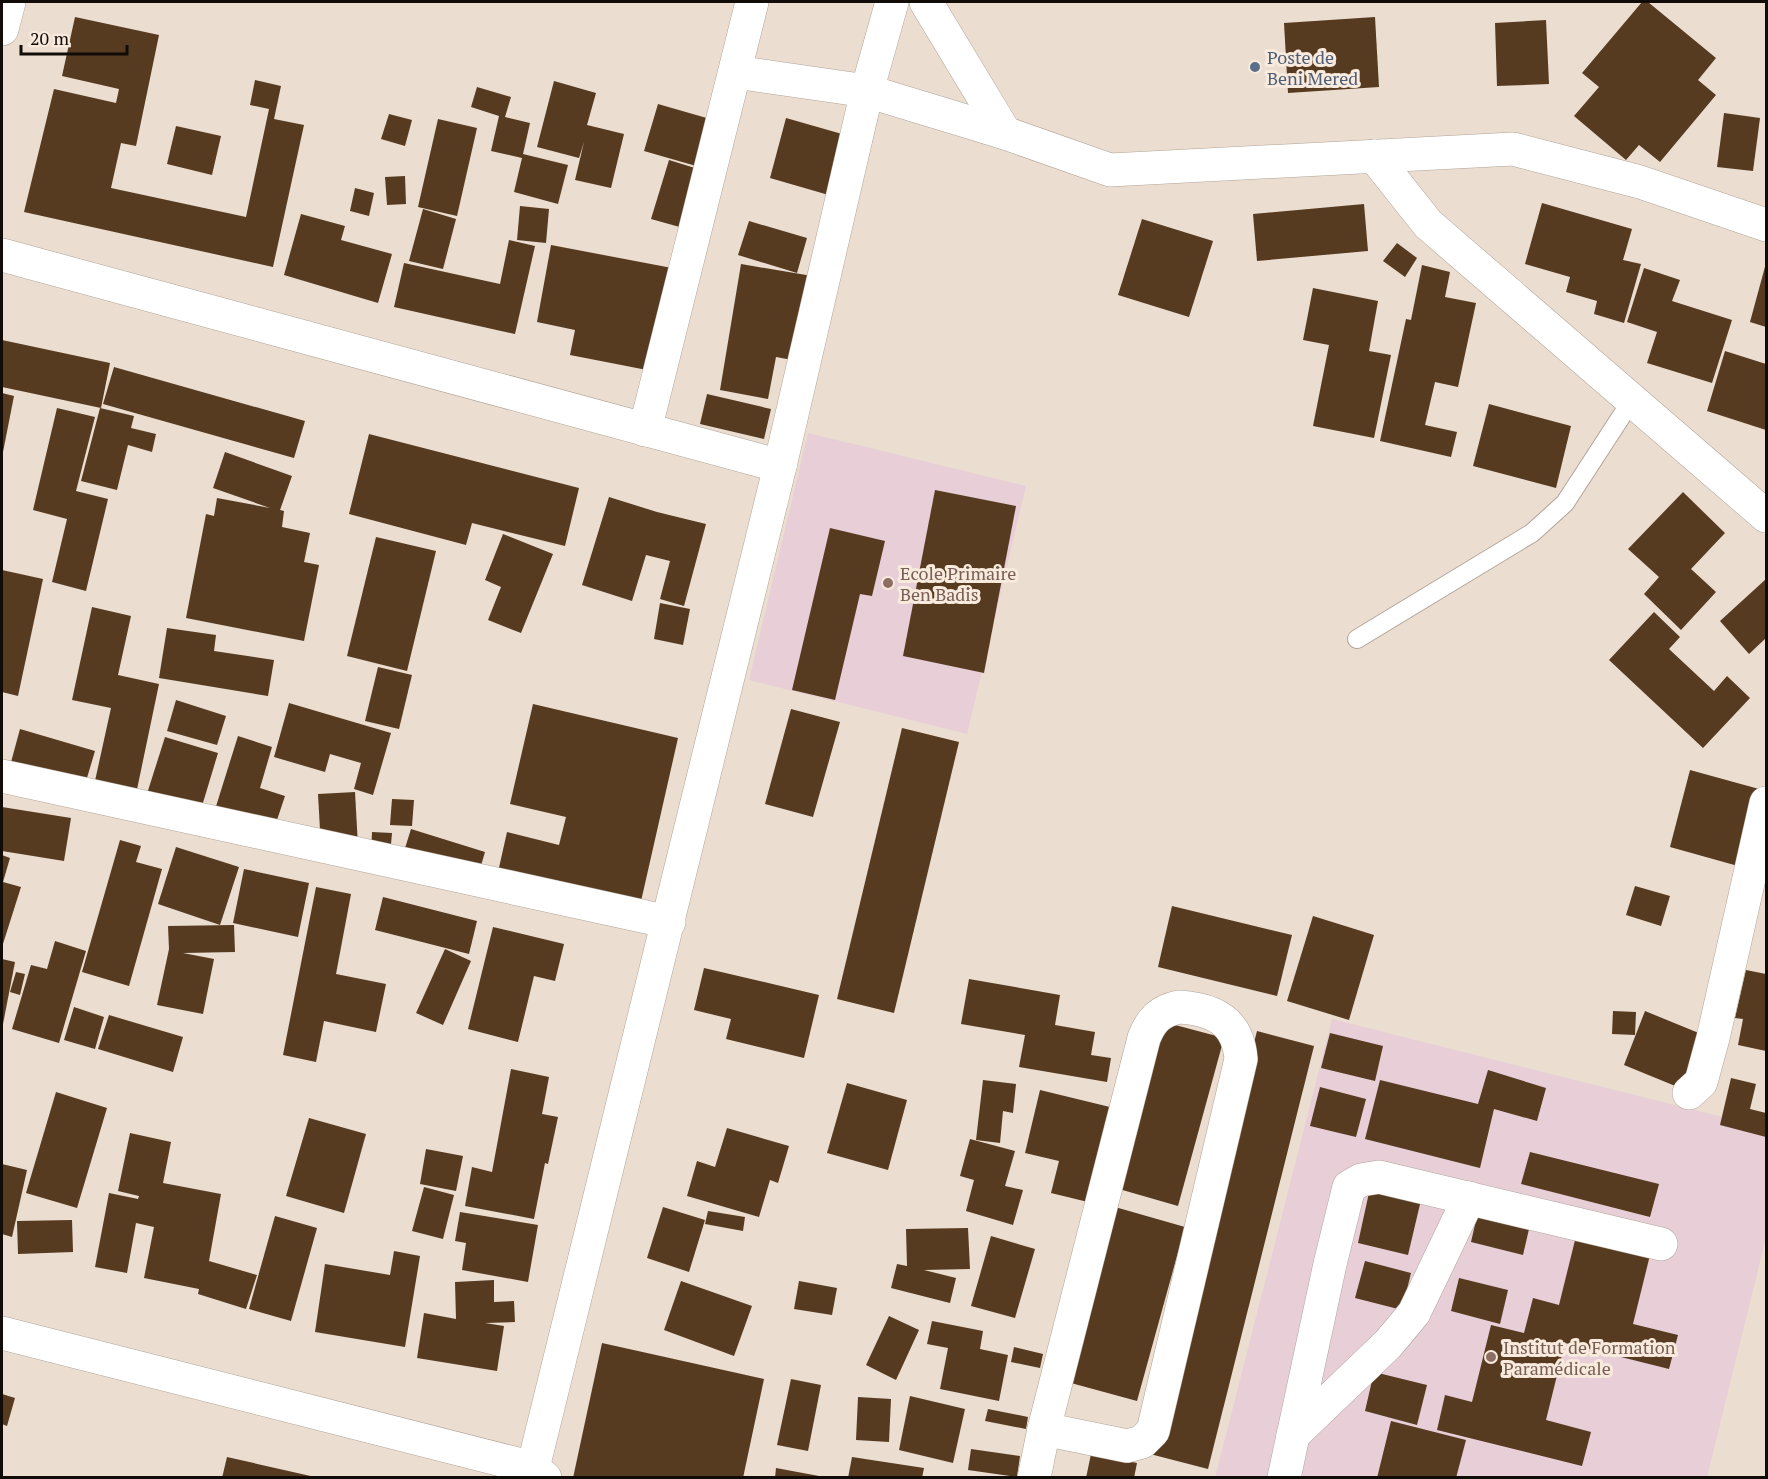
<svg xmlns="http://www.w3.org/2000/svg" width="1768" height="1479" font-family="'PT Serif',serif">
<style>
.education{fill:#e7ced7}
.building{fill:#563b20}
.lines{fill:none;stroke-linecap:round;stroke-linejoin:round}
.lane-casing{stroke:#b1a498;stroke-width:20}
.street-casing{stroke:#b1a498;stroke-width:34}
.secondary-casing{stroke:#b1a498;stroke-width:34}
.lane{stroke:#fff;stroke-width:18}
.street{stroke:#fff;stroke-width:33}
.secondary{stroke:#fff;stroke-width:33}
.service-dot{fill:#5c6f8a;stroke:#f8eadd;stroke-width:2}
.education-dot{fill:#8d6e63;stroke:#f8eadd;stroke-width:2}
.labels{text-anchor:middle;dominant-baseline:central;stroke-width:6;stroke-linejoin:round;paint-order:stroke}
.service-label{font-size:18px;fill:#4e5e75;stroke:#f8eadd;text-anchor:start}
.education-label{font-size:18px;fill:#785e54;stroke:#f8eadd;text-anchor:start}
</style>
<rect width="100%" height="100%" fill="#ebddd0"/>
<!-- education -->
<g class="education">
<path d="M808,433l218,53 -59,248 -218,-54z"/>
<path d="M1332,1019l434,109v109l-59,240 -492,1z"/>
</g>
<!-- building -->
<g class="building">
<path d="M1642,2h6l68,56 -18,22 18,15 -56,67 -21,-17 -13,15 -52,-44 25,-29 -17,-14z"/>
<path d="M75,17l84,18 -23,111 -15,-3 -10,45 135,29 23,-108 -19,-4 5,-25 26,6 -7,33 30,6 -31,142 -249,-55 30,-123 62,14 3,-14 -57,-13z"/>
<path d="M1375,17l4,70 -91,6 -4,-70z"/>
<path d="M1546,20l3,64 -52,2 -2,-63z"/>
<path d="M554,81l42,12 -9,32 37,9 -13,54 -36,-8 9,-38 -5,16 -42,-11z"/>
<path d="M477,87l34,10 -6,20 25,6 -7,31 45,11 -10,39 -44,-12 8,-34 -31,-7 8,-35 -28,-9z"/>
<path d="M658,104l66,19 -14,47 -66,-19z"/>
<path d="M1724,113l36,5 -7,53 -36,-4z"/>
<path d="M389,114l23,6 -7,26 -24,-7z"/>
<path d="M786,118l70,20 -17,60 -69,-20z"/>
<path d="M438,119l39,9 -20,88 -39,-9z"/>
<path d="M176,126l45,10 -9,39 -45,-11z"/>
<path d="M669,160l42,13 -17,58 -43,-12z"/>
<path d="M405,176l1,28 -19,1 -2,-28z"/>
<path d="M355,188l19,5 -5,23 -19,-5z"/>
<path d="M1542,203l90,26 -9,31 18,4 -17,59 -30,-9 3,-13 -31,-9 4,-15 -45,-13z"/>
<path d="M1364,204l4,47 -111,10 -4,-47z"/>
<path d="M520,206l29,3 -3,34 -29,-3z"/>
<path d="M423,209l33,10 -13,50 -34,-8z"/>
<path d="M301,214l44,12 -4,14 51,14 -14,49 -94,-28z"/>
<path d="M1142,219l71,22 -24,76 -71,-22z"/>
<path d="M749,221l58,17 -10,35 -59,-18z"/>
<path d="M509,240l26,6 -20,88 -121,-27 10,-44 96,21z"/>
<path d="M1397,243l20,15 -12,19 -22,-16z"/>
<path d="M551,245l121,23 -20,103 -82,-16 5,-25 -38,-8z"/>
<path d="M1766,263v64l-16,-5z"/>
<path d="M741,264l77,13 -15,85 -27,-5 -8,42 -48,-9z"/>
<path d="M1422,265l28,7 -5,25 31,6 -18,84 -23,-5 -10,43 32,7 -6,25 -71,-16 26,-122 5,1z"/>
<path d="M1644,268l36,12 -8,21 60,19 -20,63 -65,-20 10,-31 -30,-10z"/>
<path d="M1313,288l65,13 -9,50 22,4 -17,83 -61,-12 16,-81 -26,-5z"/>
<path d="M2,340l108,23 -9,45 -99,-21z"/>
<path d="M1725,351l41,13v66l-59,-19z"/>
<path d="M114,367l191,54 -11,37 -191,-54z"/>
<path d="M2,393l12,3 -11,56h-1z"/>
<path d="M707,394l64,15 -7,30 -64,-15z"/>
<path d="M1489,404l82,22 -15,62 -83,-22z"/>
<path d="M57,408l38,9 -19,74 32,8 -22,92 -34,-9 15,-63 -34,-9z"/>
<path d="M100,408l34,8 -3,12 25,6 -4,18 -24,-7 -11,45 -36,-9z"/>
<path d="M369,434l210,54 -14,58 -93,-23 -6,22 -117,-31z"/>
<path d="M225,452l67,24 -12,34 4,1 -2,16 28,6 -6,29 15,3 -15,76 -118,-23 20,-104 8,2 3,-18 53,10 -57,-20z"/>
<path d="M935,490l81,16 -32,167 -81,-17z"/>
<path d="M1683,492l42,41 -34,36 25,23 -35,38 -37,-36 15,-17 -31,-28z"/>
<path d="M609,497l48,15 49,12 -22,82 -24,-7 10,-38 -24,-6 -14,46 -50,-16z"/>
<path d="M830,528l55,13 -13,55 -12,-2 -25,106 -43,-10z"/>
<path d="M503,534l50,20 -32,79 -33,-13 13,-33 -16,-7z"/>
<path d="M376,537l60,14 -29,120 -60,-15z"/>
<path d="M2,570l41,9 -25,117 -16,-4z"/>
<path d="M1766,579v59l-17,16 -29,-33z"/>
<path d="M660,603l30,6 -7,36 -29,-6z"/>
<path d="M92,607l39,9 -13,59 41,9 -24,115 -42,-9 18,-82 -39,-8z"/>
<path d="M1654,612l26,25 -11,12 45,42 13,-15 23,22 -47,50 -94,-88z"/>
<path d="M167,628l49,7 -2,16 60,9 -6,36 -109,-18z"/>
<path d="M378,667l34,8 -13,54 -34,-8z"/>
<path d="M176,700l50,16 -9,29 -50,-14z"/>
<path d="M289,703l102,30 -18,62 -19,-6 7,-26 -31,-9 -5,18 -51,-15z"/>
<path d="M533,704l145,34 -41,181 -143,-29 13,-58 52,13 7,-28 -56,-13z"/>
<path d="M791,709l49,13 -27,95 -48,-13z"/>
<path d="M902,728l57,14 -65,271 -57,-14z"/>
<path d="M20,729l75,22 -11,37 -74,-22z"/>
<path d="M238,736l34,11 -12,41 25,8 -13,39 -59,-19z"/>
<path d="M165,737l53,16 -19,63 -54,-16z"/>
<path d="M1690,770l69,19 -21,77 -68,-19z"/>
<path d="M355,792l3,54 -37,2 -3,-54z"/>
<path d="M392,799l22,1 -2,26 -22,-1z"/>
<path d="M2,807l69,11 -7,43 -62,-10z"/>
<path d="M411,829l74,23 -10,34 -75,-22z"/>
<path d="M372,832l20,1 -2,23 -19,-1z"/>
<path d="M120,840l21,6 -5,16 26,7 -33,117 -47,-14z"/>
<path d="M176,847l63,20 -19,58 -62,-21z"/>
<path d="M2,855l8,3 -7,24 18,5 -19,60z"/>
<path d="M244,869l65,14 -11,54 -65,-14z"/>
<path d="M1635,886l35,10 -9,30 -35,-11z"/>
<path d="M316,887l35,7 -15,80 50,10 -10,48 -52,-11 -8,41 -33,-7z"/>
<path d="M383,897l94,24 -8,33 -94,-24z"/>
<path d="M1172,906l120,29 -15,61 -119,-29z"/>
<path d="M1313,916l61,19 -25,85 -62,-19z"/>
<path d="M234,925l1,27 -52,1 31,6 -11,55 -46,-9 12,-56 -1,-23z"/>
<path d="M493,927l71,17 -9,37 -21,-5 -16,66 -50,-13z"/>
<path d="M55,941l31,10 -27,92 -47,-14 19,-64 16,4z"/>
<path d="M445,949l26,12 -28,64 -27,-12z"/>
<path d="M2,959l13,3 -12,62h-1z"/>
<path d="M704,968l115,27 -15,63 -78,-19 5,-20 -37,-9z"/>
<path d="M1746,970l20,4v77l-28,-6 5,-26 -8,-1z"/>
<path d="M16,972l9,2 -5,21 -10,-3z"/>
<path d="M969,979l91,16 -5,30 40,7 -4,23 20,3 -4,24 -88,-15 6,-32 -64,-11z"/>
<path d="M74,1007l30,10 -9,32 -31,-9z"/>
<path d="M1613,1011l23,1 -1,23 -23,-1z"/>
<path d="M1645,1011l61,25 -21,54 -61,-25z"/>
<path d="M109,1015l74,22 -10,35 -75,-23z"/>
<path d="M1164,1022l60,16 -46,168 -59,-17z"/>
<path d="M1257,1031l57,15 -106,423 -58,-15z"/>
<path d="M1330,1033l53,13 -8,35 -54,-13z"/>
<path d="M511,1069l38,8 -7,37 16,3 -10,47 -3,-1 -11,56 -69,-13 7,-39 20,5z"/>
<path d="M1488,1070l58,18 -9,33 -43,-12 -14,59 -115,-29 15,-59 98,24z"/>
<path d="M1731,1078l25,6 -6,25 16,4v24l-46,-12z"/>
<path d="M983,1080l33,4 -3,29 -10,-2 -3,32 -24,-3z"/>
<path d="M847,1083l60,17 -19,70 -61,-17z"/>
<path d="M1320,1087l46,12 -10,38 -46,-11z"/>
<path d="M1040,1090l74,18 -22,95 -41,-10 8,-32 -34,-8z"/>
<path d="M56,1092l51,16 -30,100 -51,-15z"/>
<path d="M309,1118l57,16 -22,79 -58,-17z"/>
<path d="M727,1128l62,18 -11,37 -8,-3 -11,37 -72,-21 10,-35 18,6z"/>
<path d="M130,1133l41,9 -8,41 58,11 -12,67 48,14 -11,34 -48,-15 1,-5 -55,-11 10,-51 -18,-4 -9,50 -32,-6 14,-74 29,6 1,-3 -21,-5z"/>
<path d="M970,1139l45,12 -10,35 18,4 -10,35 -47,-14 8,-31 -14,-4z"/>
<path d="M426,1149l37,7 -7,35 -36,-7z"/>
<path d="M1530,1152l129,32 -9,33 -129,-33z"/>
<path d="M2,1164l25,6 -15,67 -10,-3z"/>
<path d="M424,1187l30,8 -11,44 -31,-8z"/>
<path d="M1370,1188l51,12 -13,55 -50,-12z"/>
<path d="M1480,1203l52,13 -9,39 -52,-13z"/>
<path d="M1108,1205l77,22 -48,174 -77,-21z"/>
<path d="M663,1207l42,13 -16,52 -42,-14z"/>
<path d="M708,1211l37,6 -2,14 -38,-7z"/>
<path d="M460,1212l78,13 -10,57 -66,-12 4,-27 -11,-2z"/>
<path d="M275,1216l42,12 -26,93 -42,-12z"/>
<path d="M72,1220l1,32 -55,2 -1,-33z"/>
<path d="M968,1228l2,41 -46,1 32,8 -6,25 -59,-15 6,-24 10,2 -1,-37z"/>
<path d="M1578,1228l74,19 -19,77 45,11 -9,34 -104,-26 -19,77 45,12 -9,34 -145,-36 8,-35 27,7 19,-77 33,8 9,-35 26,7z"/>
<path d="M991,1236l44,13 -20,69 -44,-12z"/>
<path d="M394,1251l26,5 -15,91 -90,-15 10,-68 65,11z"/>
<path d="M1365,1261l46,12 -9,37 -47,-12z"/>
<path d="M1459,1278l49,12 -8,34 -49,-13z"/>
<path d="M494,1280v22l20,-1 1,21 -30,1 19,3 -7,45 -80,-13 7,-45 32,6 -1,-37z"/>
<path d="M681,1281l71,25 -18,50 -70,-26z"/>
<path d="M799,1281l38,7 -5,27 -38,-6z"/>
<path d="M889,1316l30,14 -23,50 -30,-15z"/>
<path d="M932,1321l51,10 -3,18 28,6 -9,46 -59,-12 8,-41 -21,-4z"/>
<path d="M602,1343l162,36 -21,99h-170z"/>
<path d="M1014,1347l29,7 -3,14 -29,-6z"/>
<path d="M1374,1372l53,13 -10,40 -52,-14z"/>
<path d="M791,1379l30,6 -13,66 -31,-6z"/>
<path d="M2,1394l13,4 -8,28 -5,-2z"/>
<path d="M910,1396l55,13 -12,54 -54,-13z"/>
<path d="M858,1397l33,2 -2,43 -33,-2z"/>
<path d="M988,1409l40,8 -2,12 -41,-8z"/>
<path d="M1391,1421l75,19 -10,38h-79z"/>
<path d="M971,1449l49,7 -3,21 -49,-7z"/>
<path d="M1091,1454l46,9 -3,15h-48z"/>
<path d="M227,1457l88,20 -1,1h-92z"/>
<path d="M852,1457l72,11 -2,10h-74z"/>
<path d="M776,1468l43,8v2h-44z"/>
</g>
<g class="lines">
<defs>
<path id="lane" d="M1357,639l175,-106 33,-30 67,-103"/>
<g id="street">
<path d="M926,2l79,131 105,37 403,-21 127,33 126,43"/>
<path d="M735,72l132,19 138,42"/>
<path d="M1374,156l54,68 338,292"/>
<path d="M2,255l778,211"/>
<path d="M645,430l107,-428"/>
<path d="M2,776l667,146"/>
<path d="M1179,1007c35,2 59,14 62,52l-88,372 -11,11 -15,4 -83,-17 100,-391c7,-18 16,-27 35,-31z"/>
<path d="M1689,1093l12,-11 12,-44 53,-235"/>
<path d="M2,1333l531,135 12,10"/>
<path d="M1293,1435l95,-91 26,-31 55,-115"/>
<path d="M533,1468l247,-1002 87,-375 25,-89"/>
<path d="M1034,1478l10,-49"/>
<path d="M1284,1478l46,-214 19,-77 12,-7 18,-3 282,67"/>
</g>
<path id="secondary" d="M2,29l7,-27"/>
</defs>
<!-- lane casing -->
<use href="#lane" class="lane-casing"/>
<!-- street casing -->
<use href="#street" class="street-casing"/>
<!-- secondary casing -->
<use href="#secondary" class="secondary-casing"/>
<!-- lane -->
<use href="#lane" class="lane"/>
<!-- street -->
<use href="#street" class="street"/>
<!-- secondary -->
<use href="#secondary" class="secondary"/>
</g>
<!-- markers -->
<circle class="service-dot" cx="1255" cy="67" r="6"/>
<g class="education-dot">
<circle cx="888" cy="583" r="6"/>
<circle cx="1491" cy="1357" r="6"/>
</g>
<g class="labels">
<!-- service labels -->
<g class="service-label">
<text x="1267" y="57">Poste de<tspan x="1267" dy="21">Beni Mered</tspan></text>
</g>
<!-- education labels -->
<g class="education-label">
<text x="900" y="573">Ecole Primaire<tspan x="900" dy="21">Ben Badis</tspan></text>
<text x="1503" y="1347">Institut de Formation<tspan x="1503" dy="21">Paramédicale</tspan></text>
</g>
</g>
<!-- border -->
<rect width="1768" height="1479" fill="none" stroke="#110c08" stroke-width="6"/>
<!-- scale -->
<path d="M21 45v9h106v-9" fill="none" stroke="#110c08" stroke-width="3"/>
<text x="30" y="45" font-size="18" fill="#110c08" stroke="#f8eadd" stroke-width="4.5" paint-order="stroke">20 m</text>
</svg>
